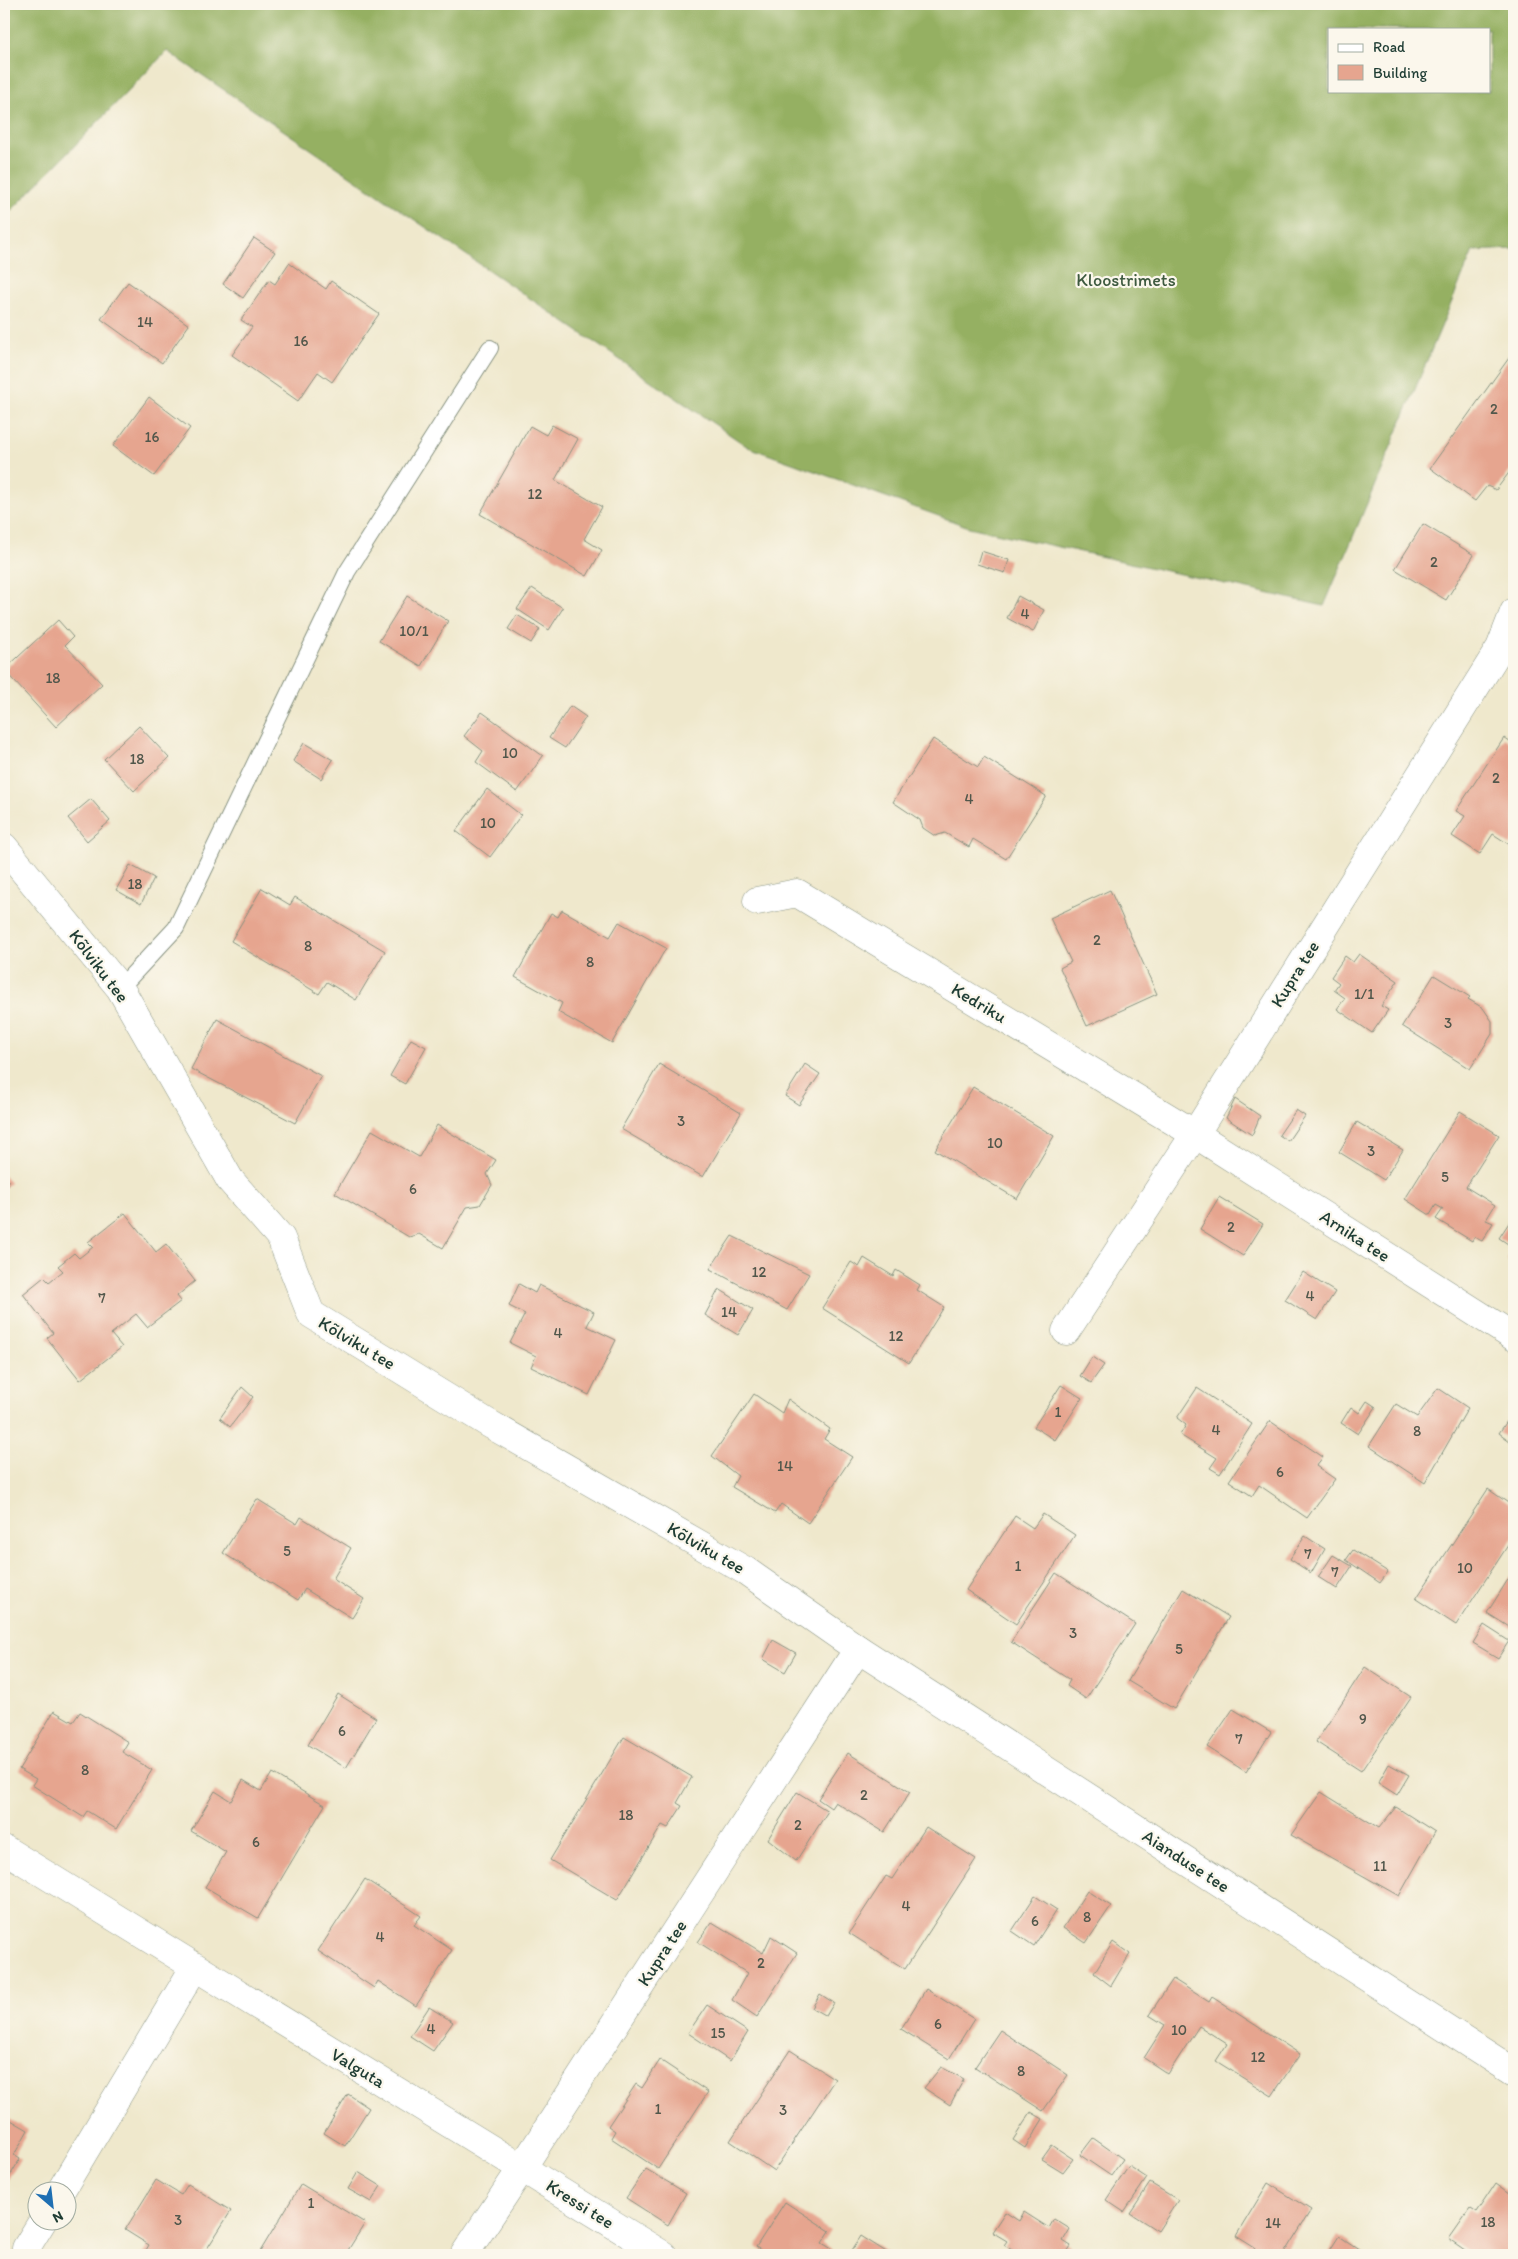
<svg xmlns="http://www.w3.org/2000/svg" width="1518" height="2259" font-family="Itim,sans-serif">
<style>
.forest{fill:#95b062;stroke:#5a764b;fill-rule:evenodd}
.building{fill:#e6a58f}
.lines{fill:none;stroke-linecap:round;stroke-linejoin:round}
.lane-casing{stroke:#879280;stroke-width:18}
.street-casing{stroke:#879280;stroke-width:29}
.lane{stroke:#fff;stroke-width:16}
.street{stroke:#fff;stroke-width:28}
.labels{text-anchor:middle;dominant-baseline:central;stroke-width:4.5;stroke-linejoin:round;paint-order:stroke}
.number-label{font-size:15px;fill:#51574b}
.park-label{font-size:18px;fill:#3e5a40;stroke:#fbf7ec}
.street-label{font-size:18px;fill:#1f3d34;stroke:#fbf7ec}
</style>
<rect width="100%" height="100%" fill="#fbf7ec"/>
<filter id="ink" filterUnits="userSpaceOnUse"><feTurbulence type="fractalNoise" baseFrequency=".02" numOctaves="2"/><feDisplacementMap in="SourceGraphic" scale="10" xChannelSelector="R" yChannelSelector="G"/><feConvolveMatrix kernelMatrix="1 2 1 2 8 2 1 2 1" color-interpolation-filters="sRGB"/></filter>
<filter id="wash" filterUnits="userSpaceOnUse"><feTurbulence type="fractalNoise" baseFrequency=".0096" numOctaves="4" result="noise"/><feDisplacementMap in="SourceGraphic" scale="20" xChannelSelector="R" yChannelSelector="G"/><feGaussianBlur stdDeviation="1.12" result="paint"/><feColorMatrix in="noise" values="0 0 0 0 0 0 0 0 0 0 0 0 0 0 0 0 0 1.4 0 .05"/><feComposite in="paint" operator="in"/></filter>
<g filter="url(#wash)">
<rect width="100%" height="100%" fill="#efe8cc"/>
<!-- forest -->
<path class="forest" d="M4,4h1510v245l-41,2 -149,355 -355,-79 -221,-80 -581,-396 -163,167zM1329,29h160v62h-160z"/>
<g id="blocks">
<!-- building -->
<g class="building">
<path d="M254,238l21,14 -32,46 -20,-14z"/>
<path d="M289,263l37,26 5,-8 48,33 -47,68 -14,-10 -20,29 -66,-46 20,-28 -11,-7 28,-40 6,4z"/>
<path d="M128,282l61,43 -27,38 -61,-44z"/>
<path d="M1514,351v115l-18,24 -9,-4 -12,15 -45,-33z"/>
<path d="M149,397l41,31 -36,48 -41,-30z"/>
<path d="M552,425l26,14 -23,41 47,27 -18,32 18,11 -15,26 -107,-62 50,-88 16,9z"/>
<path d="M1423,524l51,31 -28,45 -51,-31z"/>
<path d="M981,551l28,9 -4,13 -28,-9z"/>
<path d="M532,588l31,20 -14,22 -32,-21z"/>
<path d="M407,596l41,25 -27,45 -42,-25z"/>
<path d="M1018,596l26,14 -11,22 -26,-14z"/>
<path d="M517,615l23,14 -9,14 -23,-14z"/>
<path d="M58,620l15,17 -8,8 37,39 -46,43 -52,-57z"/>
<path d="M570,706l16,11 -21,31 -16,-10z"/>
<path d="M482,712l61,44 -26,36 -41,-30 7,-11 -19,-15z"/>
<path d="M139,726l30,32 -35,33 -30,-32z"/>
<path d="M1504,738l10,7v93l-4,7 -17,-11 -13,20 -28,-18 13,-20 -9,-5z"/>
<path d="M933,739l45,28 6,-10 62,39 -40,63 -33,-20 -4,8 -24,-14 -10,3 -12,-8 -3,-8 -27,-18z"/>
<path d="M304,743l29,17 -12,19 -28,-18z"/>
<path d="M487,789l34,26 -31,42 -34,-26z"/>
<path d="M91,799l19,22 -23,20 -19,-23z"/>
<path d="M130,865l24,13 -13,26 -25,-14z"/>
<path d="M262,888l28,17 5,-8 90,54 -29,49 -29,-18 -8,12 -88,-53z"/>
<path d="M1110,890l47,104 -70,32 -27,-58 11,-6 -21,-44z"/>
<path d="M562,910l48,27 9,-15 47,26 -54,95 -54,-31 4,-9 -47,-26 36,-64 7,4z"/>
<path d="M1359,954l39,27 -17,25 7,4 -16,23 -35,-24 8,-11 -11,-8 5,-7 -8,-6 14,-21 8,6z"/>
<path d="M1434,975l36,22 -2,2 15,9 9,13v13l-22,35 -68,-43z"/>
<path d="M217,1019l104,57 -26,47 -104,-54z"/>
<path d="M411,1039l15,8 -21,37 -15,-8z"/>
<path d="M659,1064l82,49 -38,64 -82,-48z"/>
<path d="M805,1064l15,10 -21,31 -14,-9z"/>
<path d="M973,1087l81,49 -37,63 -82,-49z"/>
<path d="M1235,1099l25,17 -8,19 -26,-17z"/>
<path d="M1296,1110l9,6 -17,25 -9,-6z"/>
<path d="M1460,1111l39,24 -33,52 29,18 -9,15 7,3 -11,18 -8,-4 -2,4 -36,-22 7,-10 -7,-4 -6,10 -25,-16z"/>
<path d="M1357,1122l46,28 -19,30 -45,-28z"/>
<path d="M437,1125l59,35 -9,14 5,11 -12,20 -13,2 -24,41 -24,-14 -10,3 -74,-44 37,-63 47,27z"/>
<path d="M4,1175l6,8 -6,5z"/>
<path d="M1219,1197l44,27 -20,32 -43,-27z"/>
<path d="M125,1213l31,39 10,-8 29,37 -18,15 4,5 -34,26 -11,-13 -25,20 11,13 -42,33 -33,-42 6,-5 -30,-39 21,-17 5,5 14,-11 -5,-5 16,-13 5,5 14,-11 -5,-5z"/>
<path d="M1514,1215v33l-15,-10z"/>
<path d="M732,1236l77,38 -22,36 -77,-41z"/>
<path d="M1514,1248v16l-7,-5z"/>
<path d="M864,1258l29,18 3,-6 24,15 -3,5 27,17 -35,56 -87,-55 29,-46 8,5z"/>
<path d="M1303,1272l32,20 -18,28 -32,-20z"/>
<path d="M519,1284l16,9 4,-8 55,27 -7,14 29,14 -27,55 -58,-28 5,-11 -26,-13 15,-29 -16,-8z"/>
<path d="M719,1289l34,21 -15,25 -33,-20z"/>
<path d="M1092,1357l12,8 -13,18 -11,-7z"/>
<path d="M1061,1385l21,13 -27,42 -21,-13z"/>
<path d="M242,1387l11,10 -23,30 -10,-9z"/>
<path d="M1197,1388l55,36 -32,50 -10,-6 7,-10 -37,-23 6,-10 -9,-7z"/>
<path d="M1438,1388l30,20 -43,75 -56,-37 27,-42 21,13z"/>
<path d="M754,1394l28,19 6,-14 42,30 -6,10 28,18 -44,66 -27,-19 -6,9 -43,-26 6,-11 -26,-20z"/>
<path d="M1367,1401l9,6 -18,27 -17,-11 10,-16 8,6z"/>
<path d="M1514,1411v33l-15,-11z"/>
<path d="M1270,1421l53,36 -7,9 19,13 -28,39 -48,-33 -7,11 -23,-15z"/>
<path d="M1488,1489l26,18v29l-58,89 -40,-26z"/>
<path d="M257,1499l40,25 4,-7 50,31 -18,31 31,20 -12,19 -47,-29 -7,11 -75,-47z"/>
<path d="M1043,1514l32,21 -59,89 -50,-34 49,-74 18,12z"/>
<path d="M1305,1536l20,13 -14,24 -21,-14z"/>
<path d="M1353,1550l35,22 -8,11 -34,-23z"/>
<path d="M1333,1555l19,11 -15,23 -19,-12z"/>
<path d="M1514,1570v60l-27,-17z"/>
<path d="M1056,1573l79,51 -49,75 -19,-13 3,-6 -59,-38z"/>
<path d="M1183,1589l46,28 -55,92 -46,-28z"/>
<path d="M1484,1625l25,16 -11,17 -25,-15z"/>
<path d="M773,1640l23,13 -11,19 -22,-13z"/>
<path d="M1365,1667l46,30 -50,74 -45,-29z"/>
<path d="M338,1694l38,24 -30,50 -38,-23z"/>
<path d="M1233,1709l38,23 -25,40 -39,-25z"/>
<path d="M54,1711l19,11 7,-10 48,30 -6,10 30,18 -36,59 -29,-18 -4,6 -51,-32 4,-6 -17,-10z"/>
<path d="M624,1737l68,40 -15,26 5,3 -14,22 -6,-3 -45,75 -67,-40z"/>
<path d="M848,1753l62,39 -26,40 -49,-30 -4,6 -13,-9z"/>
<path d="M1389,1764l20,11 -12,20 -19,-12z"/>
<path d="M272,1773l53,32 -67,113 -53,-31 21,-35 -35,-21 24,-40 16,10 12,-21 18,11z"/>
<path d="M797,1792l31,19 -32,50 -28,-22z"/>
<path d="M1321,1792l58,36 17,-21 39,25 -36,64 -108,-61z"/>
<path d="M926,1827l50,32 -71,110 -56,-36 37,-57 6,3z"/>
<path d="M365,1879l56,37 -7,9 38,25 -36,56 -38,-25 -4,7 -56,-37z"/>
<path d="M1087,1891l24,15 -25,37 -23,-15z"/>
<path d="M1035,1896l22,14 -23,36 -22,-15z"/>
<path d="M712,1922l51,31 8,-17 26,17 -40,64 -25,-17 15,-27 -49,-31z"/>
<path d="M1113,1942l17,12 -19,32 -17,-13z"/>
<path d="M1173,1979l36,23 3,-5 88,57 -28,42 -56,-35 11,-17 -28,-18 -31,48 -24,-16 21,-33 -16,-10z"/>
<path d="M926,1989l48,30 -25,40 -48,-30z"/>
<path d="M820,1994l14,9 -8,13 -14,-8z"/>
<path d="M707,2005l41,27 -18,29 -42,-28z"/>
<path d="M429,2007l24,15 -20,29 -23,-15z"/>
<path d="M1000,2030l68,45 -25,36 -68,-44z"/>
<path d="M790,2050l45,29 -61,92 -44,-30z"/>
<path d="M660,2060l48,32 -50,77 -47,-31 4,-7 -7,-5 28,-42 6,4z"/>
<path d="M941,2067l23,12 -14,26 -26,-17z"/>
<path d="M348,2094l21,14 -24,38 -21,-13z"/>
<path d="M1031,2112l12,7 -18,29 -12,-8z"/>
<path d="M4,2116l24,14 -14,25 6,4 -16,27z"/>
<path d="M1093,2138l30,21 -12,17 -31,-21z"/>
<path d="M1052,2145l21,14 -10,13 -21,-13z"/>
<path d="M1129,2166l18,12 -23,34 -18,-12z"/>
<path d="M646,2169l40,24 -18,32 -42,-27z"/>
<path d="M358,2172l23,14 -10,16 -23,-13z"/>
<path d="M156,2180l25,15 7,-11 43,27 -28,44h-60l6,-10 -24,-15z"/>
<path d="M1150,2183l28,17 -20,31 -28,-18z"/>
<path d="M1268,2183l43,27 -28,45h-32l4,-7 -19,-12z"/>
<path d="M1496,2183l18,13v34l-3,6 3,2v17h-42l-23,-16 21,-30 6,4z"/>
<path d="M301,2184l64,39 -20,32h-87z"/>
<path d="M785,2202l45,29 -8,12 20,12h-74l-12,-8z"/>
<path d="M1005,2212l14,9 5,-9 25,16 5,-9 16,10 -7,12 8,5 -6,9h-45l-16,-10 3,-4 -15,-9z"/>
<path d="M861,2236l30,19h-42z"/>
<path d="M1339,2236l29,19h-41z"/>
<path d="M1105,2250l7,5h-10z"/>
</g>
</g>
</g>
<g filter="url(#ink)">
<use href="#blocks" fill-opacity="0" stroke="#879280" stroke-width="1"/>
<g class="lines">
<defs>
<path id="lane" d="M120,988l56,-60 171,-356 143,-224"/>
<g id="street">
<path d="M4,847l116,141 110,192 51,58 30,76 177,109 258,148 112,78 656,423"/>
<path d="M757,901l40,-8 398,241 319,203"/>
<path d="M1066,1331l129,-197 305,-486 14,-36"/>
<path d="M4,1849l659,406"/>
<path d="M60,2192l134,-224"/>
<path d="M26,2248l16,-26"/>
<path d="M464,2255l58,-87 336,-519"/>
</g>
</defs>
<!-- lane casing -->
<use href="#lane" class="lane-casing"/>
<!-- street casing -->
<use href="#street" class="street-casing"/>
<!-- lane -->
<use href="#lane" class="lane"/>
<!-- street -->
<use href="#street" class="street"/>
</g>
</g>
<g class="labels">
<!-- number labels -->
<g class="number-label">
<text x="145" y="322">14</text>
<text x="301" y="341">16</text>
<text x="1494" y="409">2</text>
<text x="152" y="437">16</text>
<text x="535" y="494">12</text>
<text x="1434" y="562">2</text>
<text x="1025" y="614">4</text>
<text x="414" y="631">10/1</text>
<text x="53" y="678">18</text>
<text x="510" y="753">10</text>
<text x="137" y="759">18</text>
<text x="1496" y="778">2</text>
<text x="969" y="799">4</text>
<text x="488" y="823">10</text>
<text x="135" y="884">18</text>
<text x="1097" y="940">2</text>
<text x="308" y="946">8</text>
<text x="590" y="962">8</text>
<text x="1364" y="994">1/1</text>
<text x="1448" y="1023">3</text>
<text x="681" y="1121">3</text>
<text x="995" y="1143">10</text>
<text x="1371" y="1151">3</text>
<text x="1445" y="1177">5</text>
<text x="413" y="1189">6</text>
<text x="1231" y="1227">2</text>
<text x="759" y="1272">12</text>
<text x="1310" y="1296">4</text>
<text x="102" y="1298">7</text>
<text x="729" y="1312">14</text>
<text x="558" y="1333">4</text>
<text x="896" y="1336">12</text>
<text x="1058" y="1412">1</text>
<text x="1216" y="1430">4</text>
<text x="1417" y="1431">8</text>
<text x="785" y="1466">14</text>
<text x="1280" y="1472">6</text>
<text x="287" y="1551">5</text>
<text x="1308" y="1554">7</text>
<text x="1018" y="1566">1</text>
<text x="1465" y="1568">10</text>
<text x="1335" y="1572">7</text>
<text x="1073" y="1633">3</text>
<text x="1179" y="1649">5</text>
<text x="1363" y="1719">9</text>
<text x="342" y="1731">6</text>
<text x="1239" y="1739">7</text>
<text x="85" y="1770">8</text>
<text x="864" y="1795">2</text>
<text x="626" y="1815">18</text>
<text x="798" y="1825">2</text>
<text x="256" y="1842">6</text>
<text x="1380" y="1866">11</text>
<text x="906" y="1906">4</text>
<text x="1087" y="1917">8</text>
<text x="1035" y="1921">6</text>
<text x="380" y="1937">4</text>
<text x="761" y="1963">2</text>
<text x="938" y="2024">6</text>
<text x="431" y="2029">4</text>
<text x="1179" y="2030">10</text>
<text x="718" y="2033">15</text>
<text x="1258" y="2057">12</text>
<text x="1021" y="2071">8</text>
<text x="658" y="2109">1</text>
<text x="783" y="2110">3</text>
<text x="311" y="2203">1</text>
<text x="178" y="2220">3</text>
<text x="1488" y="2222">18</text>
<text x="1273" y="2223">14</text>
</g>
<!-- park labels -->
<g class="park-label">
<text x="1126" y="280">Kloostrimets</text>
</g>
<!-- street labels -->
<g class="street-label">
<text transform="translate(99 966) rotate(53)">Kõlviku tee</text>
<text transform="translate(1295 974) rotate(-58)">Kupra tee</text>
<text transform="translate(979 1003) rotate(31)">Kedriku</text>
<text transform="translate(1355 1236) rotate(33)">Arnika tee</text>
<text transform="translate(357 1343) rotate(31)">Kõlviku tee</text>
<text transform="translate(706 1548) rotate(30)">Kõlviku tee</text>
<text transform="translate(1186 1861) rotate(33)">Aianduse tee</text>
<text transform="translate(662 1953) rotate(-57)">Kupra tee</text>
<text transform="translate(358 2068) rotate(31)">Valguta</text>
<text transform="translate(580 2204) rotate(32)">Kressi tee</text>
</g>
</g>
<!-- margin -->
<rect width="1518" height="2259" fill="none" stroke="#fbf7ec" stroke-width="20"/>
<!-- legend -->
<rect x="1328" y="28" width="162" height="65" fill="#fbf7ec" stroke="#a3ada2"/>
<rect x="1338" y="44" width="25" height="8" fill="#ffffff" stroke="#a3ada2"/>
<text x="1373" y="52" font-size="15" fill="#1f3d34">Road</text>
<rect x="1338" y="65" width="25" height="15" fill="#e6a58f" stroke="#a3ada2"/>
<text x="1373" y="78" font-size="15" fill="#1f3d34">Building</text>
<!-- north arrow -->
<g transform="translate(52 2206) rotate(152)"><circle r="24" fill="#fbf7ec" stroke="#a3ada2"/>
<path d="M0-4L9 19L0 12L-9 19Z" fill="#1f6fb2"/>
<text y="-8" font-size="14" font-weight="bold" text-anchor="middle" fill="#1f3d34">N</text>
</g>
</svg>
